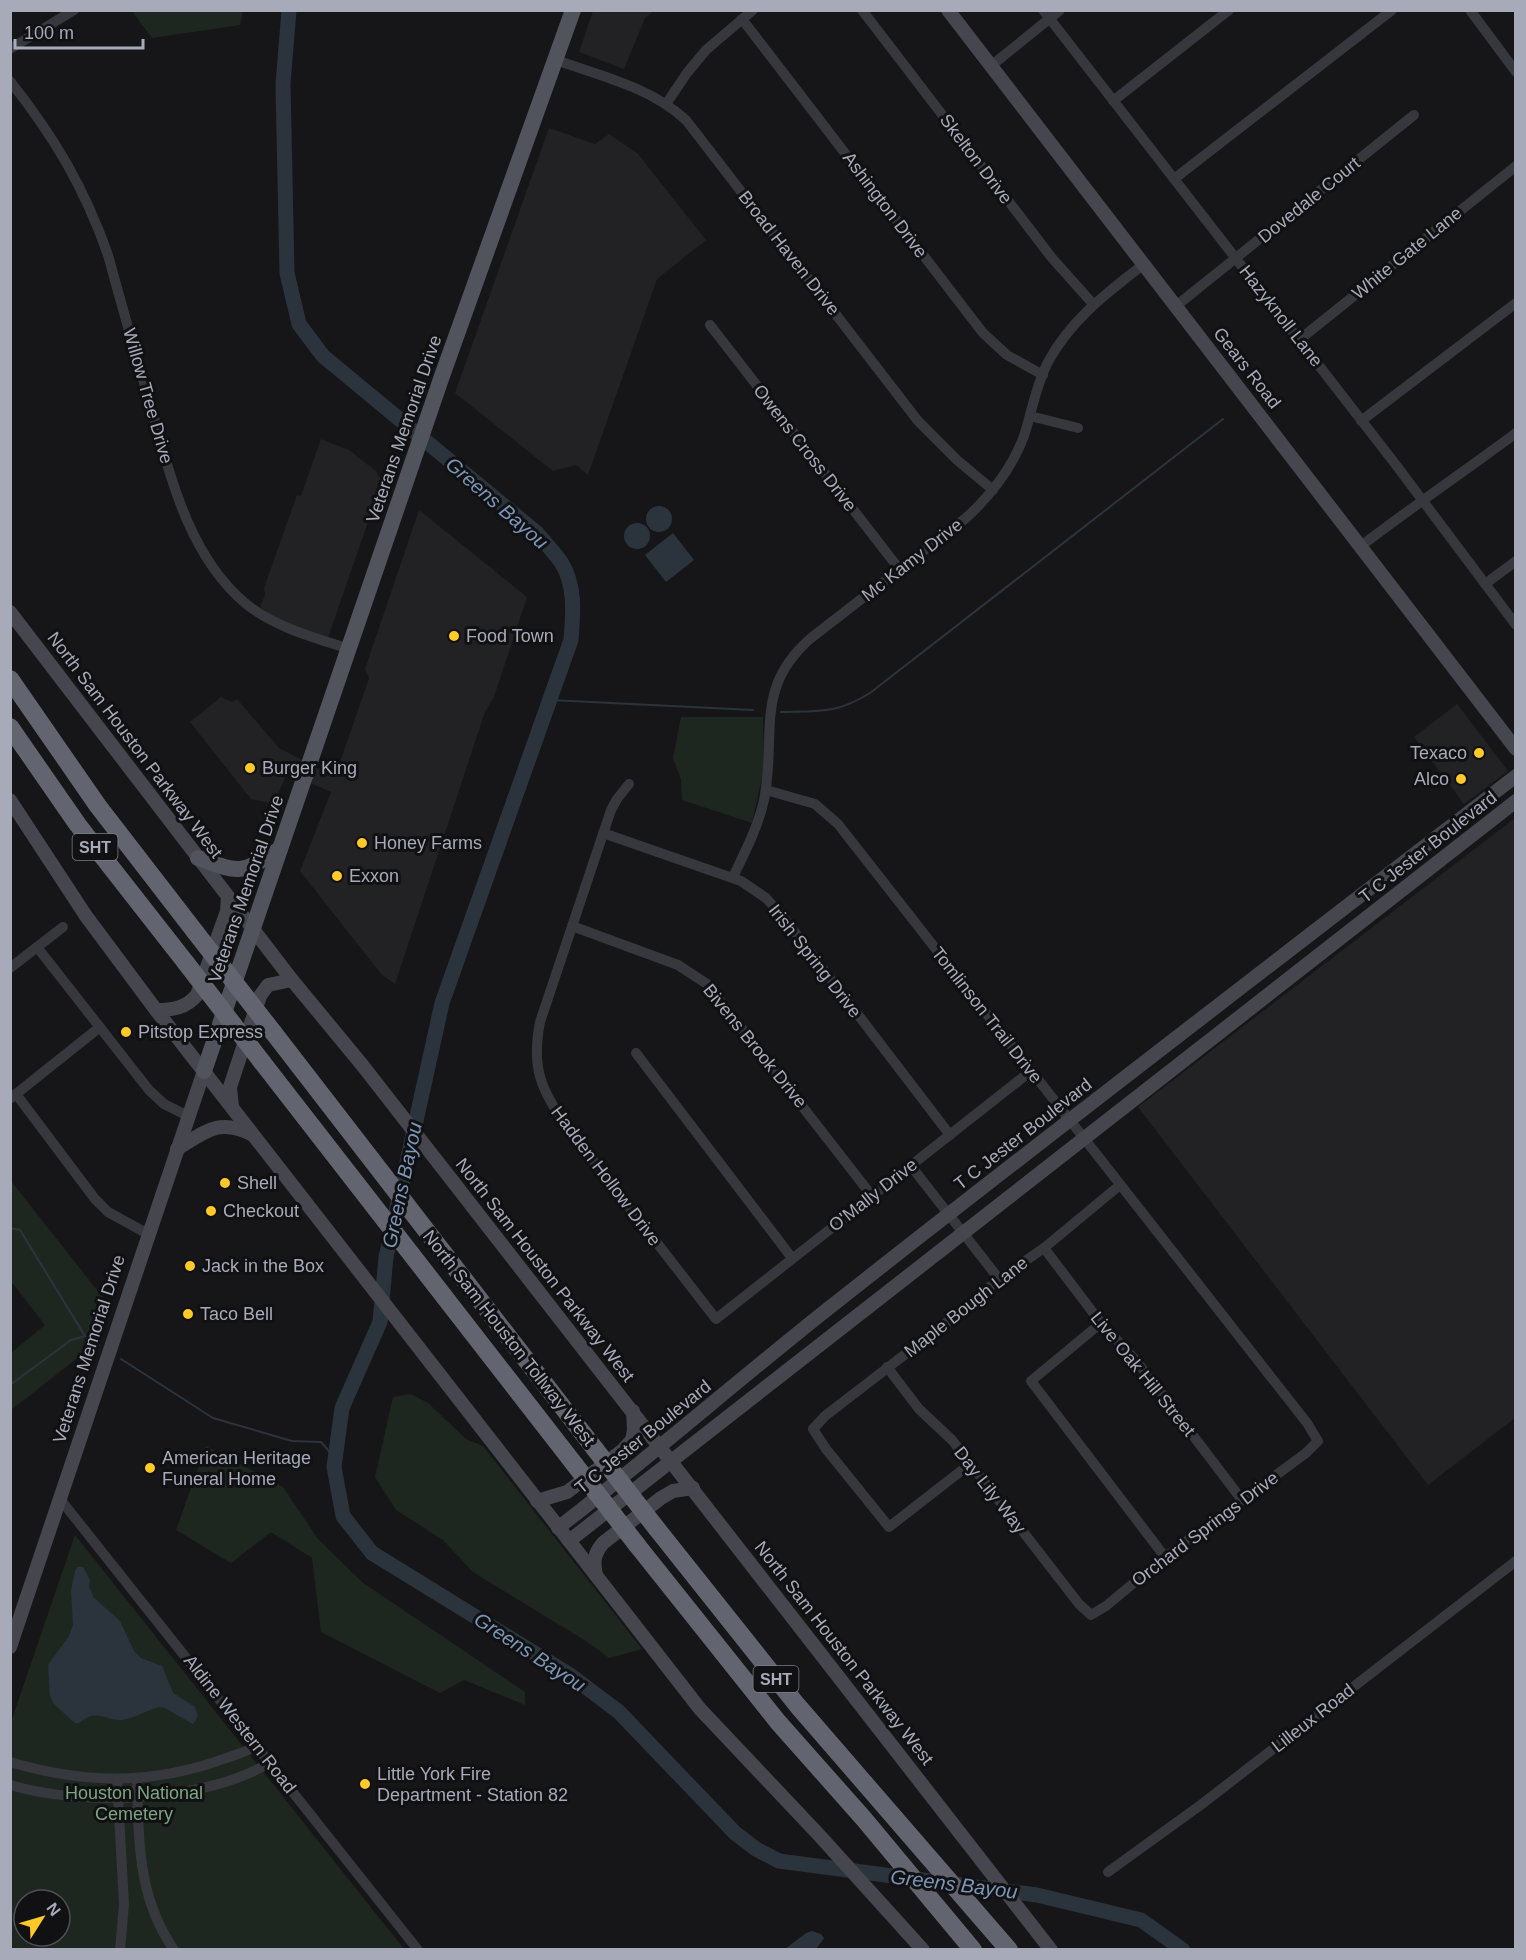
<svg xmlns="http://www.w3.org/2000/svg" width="1526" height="1960" font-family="Helvetica,sans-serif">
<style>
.built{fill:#222225}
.green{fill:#1e271f;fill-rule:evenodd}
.water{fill:#2b343d}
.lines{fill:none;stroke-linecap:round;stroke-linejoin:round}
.stream{stroke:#2b343d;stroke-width:2}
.river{stroke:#2b343d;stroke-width:15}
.minor{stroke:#37373e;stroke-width:10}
.secondary{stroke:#45464e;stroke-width:14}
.primary{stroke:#52545d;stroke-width:16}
.motorway{stroke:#62656f;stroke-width:18}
.motorway-bridge{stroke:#62656f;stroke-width:18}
.poi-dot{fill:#ffc927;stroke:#111113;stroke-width:2}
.labels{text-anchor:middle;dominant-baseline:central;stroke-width:6;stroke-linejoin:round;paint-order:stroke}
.shield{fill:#111113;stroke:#7a7d87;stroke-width:1.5}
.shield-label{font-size:16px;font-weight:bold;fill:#a7abb9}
.street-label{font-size:18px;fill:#a7abb9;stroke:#111113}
.poi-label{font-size:18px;fill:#a7abb9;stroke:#111113;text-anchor:start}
.park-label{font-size:18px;fill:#7ca683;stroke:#111113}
.water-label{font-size:20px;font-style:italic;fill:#7b96b7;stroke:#111113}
</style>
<rect width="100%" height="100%" fill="#161618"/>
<!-- built -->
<g class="built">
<path d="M593,11h61l-9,7 -21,51 -45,-17z"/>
<path d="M549,128l46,16 14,-10 29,20 68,86 -49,39 -69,196 -12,-10 -23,6 -98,-78z"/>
<path d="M321,439l28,11 28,22 1,4 5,2 -55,160 -51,-18 -17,-13 5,-12 -1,-7 33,-93 4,1z"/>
<path d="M419,510l108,87 -33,100 -9,15 -90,272 -13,-9 -82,-104 31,-79 -44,-19 -13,31 -23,-5 -61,-77 31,-25 11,5 5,-3 42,49 56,29 34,-99 -4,-9z"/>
<path d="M1457,704l51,67 -44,33 -50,-67z"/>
<path d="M1515,818v600l-87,67 -290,-378z"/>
</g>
<!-- green -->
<g class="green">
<path d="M132,11h111l-3,14 -88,13z"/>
<path d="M681,717h82l1,51 -12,55 -70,-23 -1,-21 -8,-21z"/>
<path d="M11,1181l93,118 -15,50 -78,61v-57l34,-28 -34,-44z"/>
<path d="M411,1394l17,9 38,36 17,7 159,203 -33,9 -20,-15 -116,-71 -30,-32 -47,-30 -21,-33 18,-80z"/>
<path d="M206,1446l77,41 35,52 44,43 163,110v13l-61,-25 -24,13 -119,-61 -9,-74 -41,-26 -40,31 -55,-33z"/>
<path d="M75,1535l329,414 -393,1v-228zM24,1900h36v36h-36z"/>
</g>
<!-- water -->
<g class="water">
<circle cx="659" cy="519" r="13"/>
<circle cx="637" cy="536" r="13"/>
<path d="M673,533l21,27 -28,22 -21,-27z"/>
<path d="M78,1567h5l7,13 -1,7 5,11 26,23 14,30 7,7 21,8 11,27 22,14 3,9 -5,8 -28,-16 -6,-1c-13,3 -25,12 -38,13 -18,0 -24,-12 -42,3h-4l-21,-19 -4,-8 -2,-31 21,-29 4,-11 -2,-34 4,-20z"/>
<path d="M812,1931l9,3 3,4 -8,11h-31l21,-16z"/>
</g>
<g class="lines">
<!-- stream -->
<g class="stream">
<path d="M550,700l203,10"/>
<path d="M781,712c39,-1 55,2 89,-19l353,-274"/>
<path d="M10,1228l10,2 65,106 14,9"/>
<path d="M121,1359l92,59 79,23 29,1 14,16"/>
<path d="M10,1385l61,-45 14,-4"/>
</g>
<!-- river -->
<path class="river" d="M289,10l-6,74 4,189 12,51 24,32 214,177c8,10 17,19 24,29 15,23 12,53 10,78l-129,363 -56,254 -6,65 -38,86 -8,59 9,49 29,37 198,122 49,37 116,121 21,16 23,12 258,34 104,25 42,30"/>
<!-- minor -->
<g class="minor">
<path d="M862,10l190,248 41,46"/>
<path d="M1043,10l350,451 123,164"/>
<path d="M1470,10l46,62"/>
<path d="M742,19l241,314 24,22 36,20"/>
<path d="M10,49l64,-39"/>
<path d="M556,60c45,16 94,27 130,60l232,301 39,39 36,30"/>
<path d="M991,66l69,-56"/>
<path d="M10,81c45,57 74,106 98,174 13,48 27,97 41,145 20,70 37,153 96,203 29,24 68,34 104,46"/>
<path d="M1113,101l116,-91"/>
<path d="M666,104l21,-31 19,-23 47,-40"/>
<path d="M1174,179l218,-169"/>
<path d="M1176,306l238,-191"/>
<path d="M710,325l190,245"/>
<path d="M1299,340l217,-174"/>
<path d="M1030,416l48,12"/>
<path d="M1361,421l155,-118"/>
<path d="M1361,546c51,-39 104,-75 155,-113"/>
<path d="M1485,584l31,-23"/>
<path d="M629,784l-12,15 -6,11 -71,212c-9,46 1,68 27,105l149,192 315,-248"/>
<path d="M766,790l49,14 23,20 469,599 11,18 -12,12 -141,104 -59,49 -15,9 -12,-11 -127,-164 -33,-31 -32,-42"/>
<path d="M603,833l138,48 25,17 18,20 166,217"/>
<path d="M733,877c12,-25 25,-50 31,-77 13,-65 -11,-112 47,-162l155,-120c25,-23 46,-50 58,-82 8,-25 12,-51 24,-74 23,-43 59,-69 96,-98"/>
<path d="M572,926l106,39 29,19 165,212"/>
<path d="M37,947l112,143 15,14 24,12"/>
<path d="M10,968l53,-41"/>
<path d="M636,1053l156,205"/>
<path d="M16,1094l79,105 13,13 40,22"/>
<path d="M11,1098l89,-71"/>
<path d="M911,1166l88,113"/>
<path d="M1044,1248l57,75 37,40 104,137"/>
<path d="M1101,1323l-70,58 134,176"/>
<path d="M970,1464l-81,63 -63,-78 -13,-20 12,-13 135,-104 39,-33 45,-31 76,-63"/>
<path d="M60,1499l358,451"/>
<path d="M10,1762c71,21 135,23 205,0 14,-5 30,-9 43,-17"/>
<path d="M117,1779l7,125 -4,46"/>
<path d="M137,1779c2,62 0,117 37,171"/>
<path d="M10,1785c75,22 193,17 261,-23"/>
<path d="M1108,1872l94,-68 314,-243"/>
</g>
<!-- secondary -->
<g class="secondary">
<path d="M948,10l568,739"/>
<path d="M10,612l282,368 71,86 688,884"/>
<path d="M10,800l76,116 70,94 544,699 119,126 104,115"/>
<path d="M156,1010c17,0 30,-2 41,-15l30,-84 1,-14"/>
<path d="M232,1107l-2,-20 30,-91 8,-11 24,-5"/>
<path d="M177,1149c28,-17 41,-31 74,-15"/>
<path d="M537,1501l30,-9 56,-42 9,-10 2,-10 -1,-19"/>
<path d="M558,1528c92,-71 180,-148 271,-220 227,-179 457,-355 687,-532"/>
<path d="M569,1541l947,-740"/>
<path d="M596,1575c-3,-14 -2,-21 7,-32l58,-45 12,-7 20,-3"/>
<path d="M10,1647l194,-576"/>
</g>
<!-- primary -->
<g class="primary">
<path d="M198,858c44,16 42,16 82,-9"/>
<path d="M204,1071l238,-695 131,-366"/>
</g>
<!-- motorway -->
<g class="motorway">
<path d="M10,679l88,127 98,127"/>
<path d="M10,727l68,98 108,138"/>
<path d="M273,1032l322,417"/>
<path d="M262,1062l313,403"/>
<path d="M657,1529l140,176 212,245"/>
<path d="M637,1545l141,177 86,97 109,131"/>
</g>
<!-- motorway-bridge -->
<g class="motorway-bridge">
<path d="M196,933l77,99"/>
<path d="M186,963l76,99"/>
<path d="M595,1449l62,80"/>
<path d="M575,1465l62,80"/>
</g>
</g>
<!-- markers -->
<g class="poi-dot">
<circle cx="454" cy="636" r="6"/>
<circle cx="1479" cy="753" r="6"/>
<circle cx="250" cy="768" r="6"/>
<circle cx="1461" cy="779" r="6"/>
<circle cx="362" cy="843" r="6"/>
<circle cx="337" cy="876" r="6"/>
<circle cx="126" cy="1032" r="6"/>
<circle cx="225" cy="1183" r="6"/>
<circle cx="211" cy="1211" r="6"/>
<circle cx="190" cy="1266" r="6"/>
<circle cx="188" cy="1314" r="6"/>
<circle cx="150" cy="1468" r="6"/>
<circle cx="365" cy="1784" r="6"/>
</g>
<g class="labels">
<!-- shield labels -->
<g class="shield">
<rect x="72.5" y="834" width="45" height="26" rx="4.5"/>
<rect x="753.5" y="1666" width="45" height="26" rx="4.5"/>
</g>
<g class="shield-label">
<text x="95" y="847">SHT</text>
<text x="776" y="1679">SHT</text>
</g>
<!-- street labels -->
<g class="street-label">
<text transform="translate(976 159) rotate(53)">Skelton Drive</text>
<text transform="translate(1309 200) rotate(-39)">Dovedale Court</text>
<text transform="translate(885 205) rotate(53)">Ashington Drive</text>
<text transform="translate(789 253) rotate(52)">Broad Haven Drive</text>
<text transform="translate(1407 253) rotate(-39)">White Gate Lane</text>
<text transform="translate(1281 316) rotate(52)">Hazyknoll Lane</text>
<text transform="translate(1247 368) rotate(52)">Gears Road</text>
<text transform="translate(148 396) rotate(74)">Willow Tree Drive</text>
<text transform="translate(404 429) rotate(-71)">Veterans Memorial Drive</text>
<text transform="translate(805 448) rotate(52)">Owens Cross Drive</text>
<text transform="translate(912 560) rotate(-38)">Mc Kamy Drive</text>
<text transform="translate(135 745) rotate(53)">North Sam Houston Parkway West</text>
<text transform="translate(1428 847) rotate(-38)">T C Jester Boulevard</text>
<text transform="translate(246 889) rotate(-71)">Veterans Memorial Drive</text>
<text transform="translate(815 961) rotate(52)">Irish Spring Drive</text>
<text transform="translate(987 1015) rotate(52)">Tomlinson Trail Drive</text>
<text transform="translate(755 1046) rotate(51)">Bivens Brook Drive</text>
<text transform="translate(1023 1134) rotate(-38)">T C Jester Boulevard</text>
<text transform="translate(606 1176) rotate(53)">Hadden Hollow Drive</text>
<text transform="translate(873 1195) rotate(-38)">O'Mally Drive</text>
<text transform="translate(545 1270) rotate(52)">North Sam Houston Parkway West</text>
<text transform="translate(966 1307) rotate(-38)">Maple Bough Lane</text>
<text transform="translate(509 1338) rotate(52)">North Sam Houston Tollway West</text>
<text transform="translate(89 1349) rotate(-72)">Veterans Memorial Drive</text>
<text transform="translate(1143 1374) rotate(51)">Live Oak Hill Street</text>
<text transform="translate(643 1437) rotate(-39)">T C Jester Boulevard</text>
<text transform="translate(990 1490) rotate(52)">Day Lily Way</text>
<text transform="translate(1205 1529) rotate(-37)">Orchard Springs Drive</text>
<text transform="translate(844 1653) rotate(52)">North Sam Houston Parkway West</text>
<text transform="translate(1313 1718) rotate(-38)">Lilleux Road</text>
<text transform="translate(240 1724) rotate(52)">Aldine Western Road</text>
</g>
<!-- poi labels -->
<g class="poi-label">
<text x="466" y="636">Food Town</text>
<text x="1467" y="753" text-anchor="end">Texaco</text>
<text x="262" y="768">Burger King</text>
<text x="1449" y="779" text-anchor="end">Alco</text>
<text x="374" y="843">Honey Farms</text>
<text x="349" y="876">Exxon</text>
<text x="138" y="1032">Pitstop Express</text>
<text x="237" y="1183">Shell</text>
<text x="223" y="1211">Checkout</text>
<text x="202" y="1266">Jack in the Box</text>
<text x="200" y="1314">Taco Bell</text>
<text x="162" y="1458">American Heritage<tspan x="162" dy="21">Funeral Home</tspan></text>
<text x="377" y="1774">Little York Fire<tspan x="377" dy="21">Department - Station 82</tspan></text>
</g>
<!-- park labels -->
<g class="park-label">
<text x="134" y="1793">Houston National<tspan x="134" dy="21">Cemetery</tspan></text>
</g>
<!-- water labels -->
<g class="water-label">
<text transform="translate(497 503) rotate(41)">Greens Bayou</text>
<text transform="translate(402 1185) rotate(-78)">Greens Bayou</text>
<text transform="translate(530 1652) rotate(33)">Greens Bayou</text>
<text transform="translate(954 1884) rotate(7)">Greens Bayou</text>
</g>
</g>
<!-- border -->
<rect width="1526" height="1960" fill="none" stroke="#a7abb9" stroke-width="24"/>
<!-- north arrow -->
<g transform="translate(42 1918) rotate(53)"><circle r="28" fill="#111113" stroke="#4d4f55" stroke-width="1.5"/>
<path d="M0-4.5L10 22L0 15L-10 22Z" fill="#ffc927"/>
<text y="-9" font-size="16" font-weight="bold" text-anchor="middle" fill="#a7abb9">N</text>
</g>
<!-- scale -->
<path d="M15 39v9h128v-9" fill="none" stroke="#a7abb9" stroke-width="3"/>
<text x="24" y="39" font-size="18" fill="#a7abb9" stroke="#111113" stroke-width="4.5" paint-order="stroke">100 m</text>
</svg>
